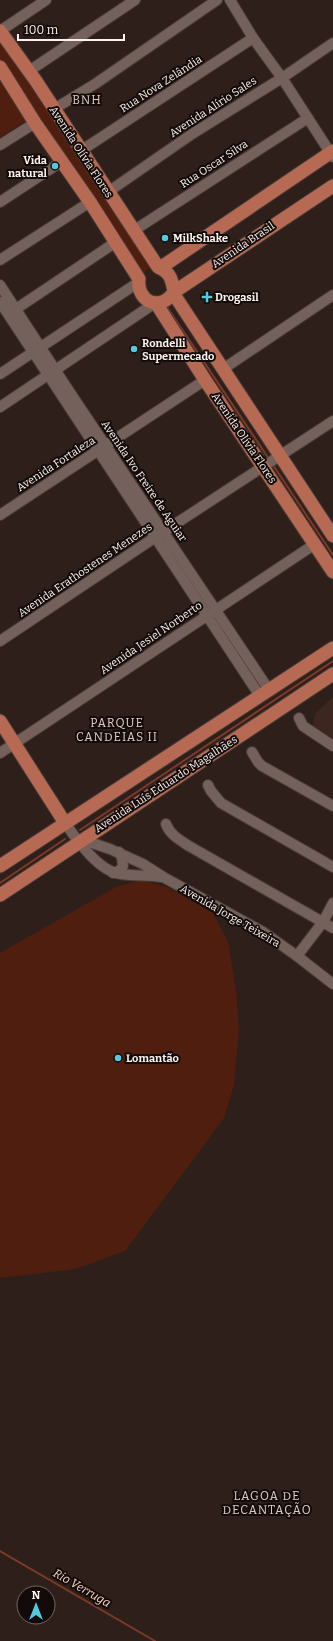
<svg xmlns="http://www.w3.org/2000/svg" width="333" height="1641" font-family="Bitter,serif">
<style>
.built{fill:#3c261f}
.green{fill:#4f1e0f}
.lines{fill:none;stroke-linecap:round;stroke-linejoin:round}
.stream{stroke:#7b3a27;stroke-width:2}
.minor-casing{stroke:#493b38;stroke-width:12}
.major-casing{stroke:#493b38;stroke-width:15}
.minor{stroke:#74615b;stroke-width:10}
.major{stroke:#b66a53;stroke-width:13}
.poi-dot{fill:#55cadf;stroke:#120b09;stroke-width:1.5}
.labels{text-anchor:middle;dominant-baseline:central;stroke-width:4;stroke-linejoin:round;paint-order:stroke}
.street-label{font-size:11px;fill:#fdf2ee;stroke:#120b09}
.poi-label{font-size:11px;font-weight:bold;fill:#fdf2ee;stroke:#120b09;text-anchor:start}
.neighbourhood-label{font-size:12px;letter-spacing:1px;fill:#e1cbc4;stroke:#120b09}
.water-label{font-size:12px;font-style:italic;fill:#fed4c7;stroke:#120b09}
</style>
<rect width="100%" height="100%" fill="#2f1f1a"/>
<!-- built -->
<path class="built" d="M333,697v43l-21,-11 3,-15z"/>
<!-- green -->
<g class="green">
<path d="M0,31l158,236 -12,3 -7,10 -139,-212z"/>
<path d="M0,80l26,41 -26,16z"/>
<path d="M138,881l12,1 19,6 44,25 15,29 8,48 3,40 -5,55 -10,33 -99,133 -50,18 -75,9v-325l116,-66z"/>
</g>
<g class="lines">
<!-- stream -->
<g class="stream">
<path d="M167,307l102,152"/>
<path d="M273,465l60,90"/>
<path d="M80,830l253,-169"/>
<path d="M0,883l65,-44"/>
<path d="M0,1551l155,90"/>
</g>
<defs>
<g id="minor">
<path d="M230,0l23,38 29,40 51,79"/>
<path d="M0,31l46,-31"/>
<path d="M29,71l106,-71"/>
<path d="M54,109l41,-25 122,-84"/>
<path d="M0,145l35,-22"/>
<path d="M82,150l171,-112"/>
<path d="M108,192l84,-58 90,-56 51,-35"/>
<path d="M0,202l61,-40"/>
<path d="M133,231l175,-113"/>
<path d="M0,260l90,-58"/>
<path d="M0,285l69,106 200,299"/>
<path d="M0,302l260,394"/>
<path d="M16,309l100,-67"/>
<path d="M223,369l110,-74"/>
<path d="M0,374l139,-92"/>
<path d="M0,407l155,-104"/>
<path d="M0,515l205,-135"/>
<path d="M0,641l163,-109 170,-111"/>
<path d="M299,718l4,8 30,20"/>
<path d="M252,752l6,10 4,4 71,40"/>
<path d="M0,753l315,-209"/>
<path d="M208,785l3,6 10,12 112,64"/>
<path d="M65,823c12,17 34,49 56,51 13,2 27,1 40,3"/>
<path d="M166,824c4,11 14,16 23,22l144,82"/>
<path d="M79,842l13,1 18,6 33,15 22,14 98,54 34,24 36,28"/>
<path d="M113,873l6,-2 4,-5 -1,-8 -3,-6"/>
<path d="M297,956l26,-34 10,-19"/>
</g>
<g id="major">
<path d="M0,31l36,50 122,186c12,5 14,12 16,25"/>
<path d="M0,67l35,56 55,79 49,77c-3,22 21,34 35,13l159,-106"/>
<path d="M160,268l173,-117"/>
<path d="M173,293l160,243"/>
<path d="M156,303l49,77 128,192"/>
<path d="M0,721l65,102"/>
<path d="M0,866l333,-218"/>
<path d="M0,895l333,-221"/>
</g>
</defs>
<!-- minor casing -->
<use href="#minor" class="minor-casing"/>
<!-- major casing -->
<use href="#major" class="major-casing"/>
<!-- minor -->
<use href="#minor" class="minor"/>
<!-- major -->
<use href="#major" class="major"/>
</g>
<!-- markers -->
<g class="poi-dot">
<circle cx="55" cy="166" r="4"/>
<circle cx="165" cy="238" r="4"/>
<path d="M205 291h4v4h4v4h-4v4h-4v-4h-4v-4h4z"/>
<circle cx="134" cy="349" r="4"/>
<circle cx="118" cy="1058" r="4"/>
</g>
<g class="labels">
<!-- street labels -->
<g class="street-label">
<text transform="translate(161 84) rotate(-33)">Rua Nova Zelândia</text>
<text transform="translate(213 107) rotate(-33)">Avenida Alírio Sales</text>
<text transform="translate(81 152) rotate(57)">Avenida Olívia Flores</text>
<text transform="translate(214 164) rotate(-33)">Rua Oscar Silva</text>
<text transform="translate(243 245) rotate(-34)">Avenida Brasil</text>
<text transform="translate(244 438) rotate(56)">Avenida Olívia Flores</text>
<text transform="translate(56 464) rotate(-33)">Avenida Fortaleza</text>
<text transform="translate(144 481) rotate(56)">Avenida Ivo Freire de Aguiar</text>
<text transform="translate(85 570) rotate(-34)">Avenida Erathostenes Menezes</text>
<text transform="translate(151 638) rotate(-34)">Avenida Jesiel Norberto</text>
<text transform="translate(166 784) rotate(-33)">Avenida Luís Eduardo Magalhães</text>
<text transform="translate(230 916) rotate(30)">Avenida Jorge Teixeira</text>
</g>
<!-- poi labels -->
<g class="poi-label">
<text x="47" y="160" text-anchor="end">Vida<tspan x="47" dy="13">natural</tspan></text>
<text x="173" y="238">MilkShake</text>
<text x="215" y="297">Drogasil</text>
<text x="142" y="343">Rondelli<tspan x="142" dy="13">Supermecado</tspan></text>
<text x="126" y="1058">Lomantão</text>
</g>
<!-- neighbourhood labels -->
<g class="neighbourhood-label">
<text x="87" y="100">BNH</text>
<text x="117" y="723">PARQUE<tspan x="117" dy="14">CANDEIAS II</tspan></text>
<text x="267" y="1496">LAGOA DE<tspan x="267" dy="14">DECANTAÇÃO</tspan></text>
</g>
<!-- water labels -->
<g class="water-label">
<text transform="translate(82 1588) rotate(30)">Rio Verruga</text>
</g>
</g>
<!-- north arrow -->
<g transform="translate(36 1605)"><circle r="19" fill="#120b09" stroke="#706765"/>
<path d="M0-3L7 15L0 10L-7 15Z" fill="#55cadf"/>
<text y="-6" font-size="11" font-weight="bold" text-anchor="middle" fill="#fdf2ee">N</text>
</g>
<!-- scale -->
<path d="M18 34v6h106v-6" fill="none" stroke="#fdf2ee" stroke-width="2"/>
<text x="24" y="34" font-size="12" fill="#fdf2ee" stroke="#120b09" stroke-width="3" paint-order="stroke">100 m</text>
</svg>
